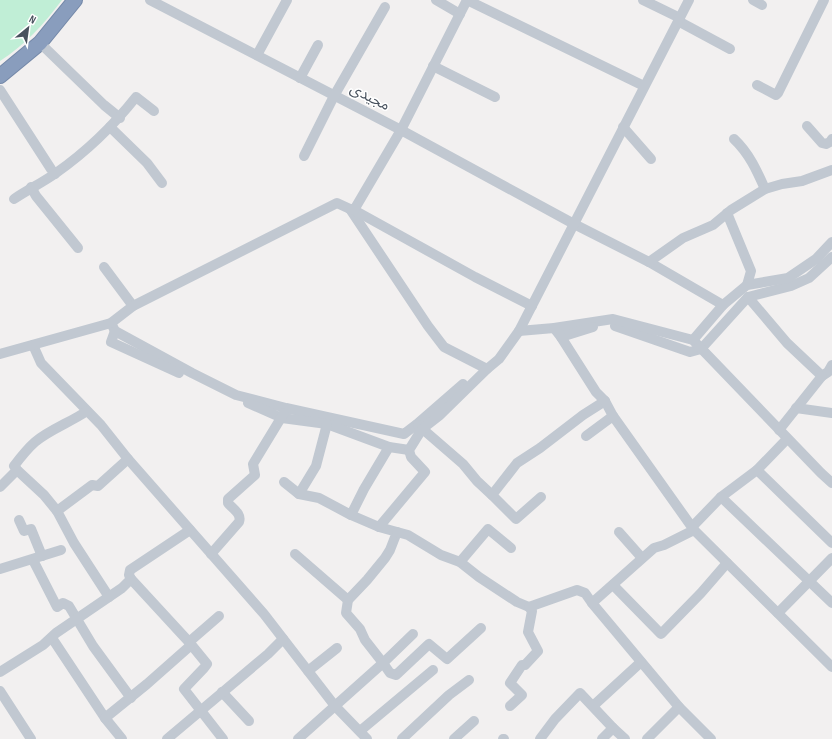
<svg xmlns="http://www.w3.org/2000/svg" width="832" height="739" font-family="'Sofia Sans Condensed','Noto Sans Arabic',sans-serif">
<style>
.green{fill:#c0eed6}
.lines{fill:none;stroke-linecap:round;stroke-linejoin:round}
.highway-casing{stroke:#7488a8;stroke-width:16}
.minor{stroke:#c1c8d1;stroke-width:10}
.highway{stroke:#899dbd;stroke-width:14}
.labels{text-anchor:middle;dominant-baseline:central;stroke-width:3;stroke-linejoin:round;paint-order:stroke}
.street-label{font-size:15px;fill:#48515d;stroke:#fff}
</style>
<rect width="100%" height="100%" fill="#f2f0f0"/>
<!-- green -->
<path class="green" d="M0,0h62c-18,24 -37,45 -62,61z"/>
<g class="lines">
<defs>
<path id="highway" d="M0,76l40,-33 35,-43"/>
</defs>
<!-- highway casing -->
<use href="#highway" class="highway-casing"/>
<!-- minor -->
<g class="minor">
<path d="M150,0l251,130 173,94 75,38 74,43"/>
<path d="M436,0l24,14"/>
<path d="M467,0l177,86"/>
<path d="M643,0l37,18"/>
<path d="M753,0l9,5"/>
<path d="M678,21l52,28"/>
<path d="M40,43l64,62 16,13"/>
<path d="M257,55l30,-55"/>
<path d="M433,66l62,31"/>
<path d="M300,78l18,-33"/>
<path d="M757,85l19,10 2,-2 46,-93"/>
<path d="M0,90l51,79 4,5"/>
<path d="M807,126l15,17 4,1 4,-2 2,-3"/>
<path d="M110,127l37,36 15,20"/>
<path d="M623,127l28,32"/>
<path d="M734,139c15,14 23,32 31,50"/>
<path d="M304,156l30,-60 51,-89"/>
<path d="M31,187l5,9 42,52"/>
<path d="M14,199c13,-9 28,-16 42,-26 30,-21 57,-47 80,-76l18,14"/>
<path d="M350,209l78,117 16,21 43,22"/>
<path d="M354,210l121,67 57,29"/>
<path d="M727,213l24,58 -4,14"/>
<path d="M649,262l34,-24 30,-13 18,-15 34,-21 17,-5 20,-3 30,-11"/>
<path d="M104,267l29,39"/>
<path d="M748,297l39,46 35,33 6,-4 4,-7"/>
<path d="M111,323l4,8 77,42 44,22 50,13 118,26 13,-10 46,-40"/>
<path d="M615,326l75,26 11,-3 47,-52 43,-11 18,-8 23,-21"/>
<path d="M115,331l-4,11 68,31"/>
<path d="M519,331l35,-3 59,-9 80,21 128,133 11,10"/>
<path d="M561,337l32,-10"/>
<path d="M693,340l30,-35 24,-20 41,-7 28,-19 16,-17"/>
<path d="M33,345l8,18 60,62 27,34 136,155 71,92 32,33"/>
<path d="M0,354l111,-31 22,-17 204,-103 13,6 4,1 47,-80 66,-130"/>
<path d="M248,403l34,15 45,6 62,23 20,3"/>
<path d="M796,408l36,5"/>
<path d="M418,425l45,39 14,17 15,14"/>
<path d="M779,430l43,-54"/>
<path d="M586,436l27,-20"/>
<path d="M17,470l27,25 13,16 17,32 35,54"/>
<path d="M757,470l75,73"/>
<path d="M284,482l15,12 20,4 32,17 13,-26 25,-42"/>
<path d="M0,487l17,-17 -3,-4c6,-8 13,-17 21,-24 14,-12 36,-20 52,-31"/>
<path d="M299,494l17,-28 11,-42"/>
<path d="M541,497l-25,22 -24,-24 25,-32 23,-15 43,-33 22,-14"/>
<path d="M721,497l111,106"/>
<path d="M57,511l35,-26 6,1 30,-27"/>
<path d="M351,515l28,12 18,5 -7,18 -5,8 -18,22 -19,20 -2,13 14,16 5,11 18,23 30,-29"/>
<path d="M19,520l5,11 7,-2 11,27"/>
<path d="M379,527l46,-55 -14,-15 -2,-7 13,-21 18,-14 47,-46 12,-10 20,-28 170,-331"/>
<path d="M692,527l29,-30 36,-27 30,-31"/>
<path d="M694,530l138,137"/>
<path d="M397,532l11,3 33,20 19,7 19,15 38,25 12,5 3,4 -4,21 10,19 -13,14h-3l-12,18 12,12 -12,11"/>
<path d="M619,532l23,26"/>
<path d="M211,554l28,-32c3,-8 -6,-13 -11,-19v-4l27,-24 -2,-11 31,-51"/>
<path d="M295,554l53,46"/>
<path d="M33,560l24,47 6,-4 6,3 24,40 38,52"/>
<path d="M460,562l28,-33 23,19"/>
<path d="M0,569l61,-19"/>
<path d="M131,579l58,63 18,22 -3,4 -20,21 39,50"/>
<path d="M613,585l48,49 40,-41 26,-30"/>
<path d="M592,603l87,104 32,32"/>
<path d="M529,607l48,-17 8,3 7,10 62,-55 10,-3 30,-15 -81,-114 -8,-15 -9,-9 -35,-55 -7,-9"/>
<path d="M778,613l54,-55"/>
<path d="M52,638l53,80 17,21"/>
<path d="M308,671l29,-23"/>
<path d="M0,672l43,-27 13,-12 66,-45 9,-9 -2,-4 1,-5 60,-40"/>
<path d="M0,691l31,48"/>
<path d="M222,692l27,29"/>
<path d="M593,706l48,-44"/>
<path d="M105,718l42,-34 43,-38 -1,-4 30,-26"/>
<path d="M360,731l73,-61"/>
<path d="M167,739l101,-85 15,-15"/>
<path d="M298,739l85,-76 7,10 6,2 33,-31 18,15 34,-31"/>
<path d="M402,739l47,-44 20,-15"/>
<path d="M454,739l20,-18"/>
<path d="M503,739h1"/>
<path d="M540,739l15,-20 25,-26 33,35 12,11"/>
<path d="M602,739l11,-11"/>
<path d="M647,739l32,-32"/>
</g>
<!-- highway -->
<use href="#highway" class="highway"/>
</g>
<g class="labels">
<!-- street labels -->
<g class="street-label">
<text transform="translate(370 97) rotate(27)">مجیدی</text>
</g>
</g>
<!-- north arrow -->
<g transform="translate(28 28) rotate(29)" stroke="#ffffff" stroke-width="3" paint-order="stroke">
<path d="M0-3L7 15L0 10L-7 15Z" fill="#48515d"/>
<text y="-6" font-size="11" font-weight="bold" text-anchor="middle" fill="#48515d">N</text>
</g>
</svg>
